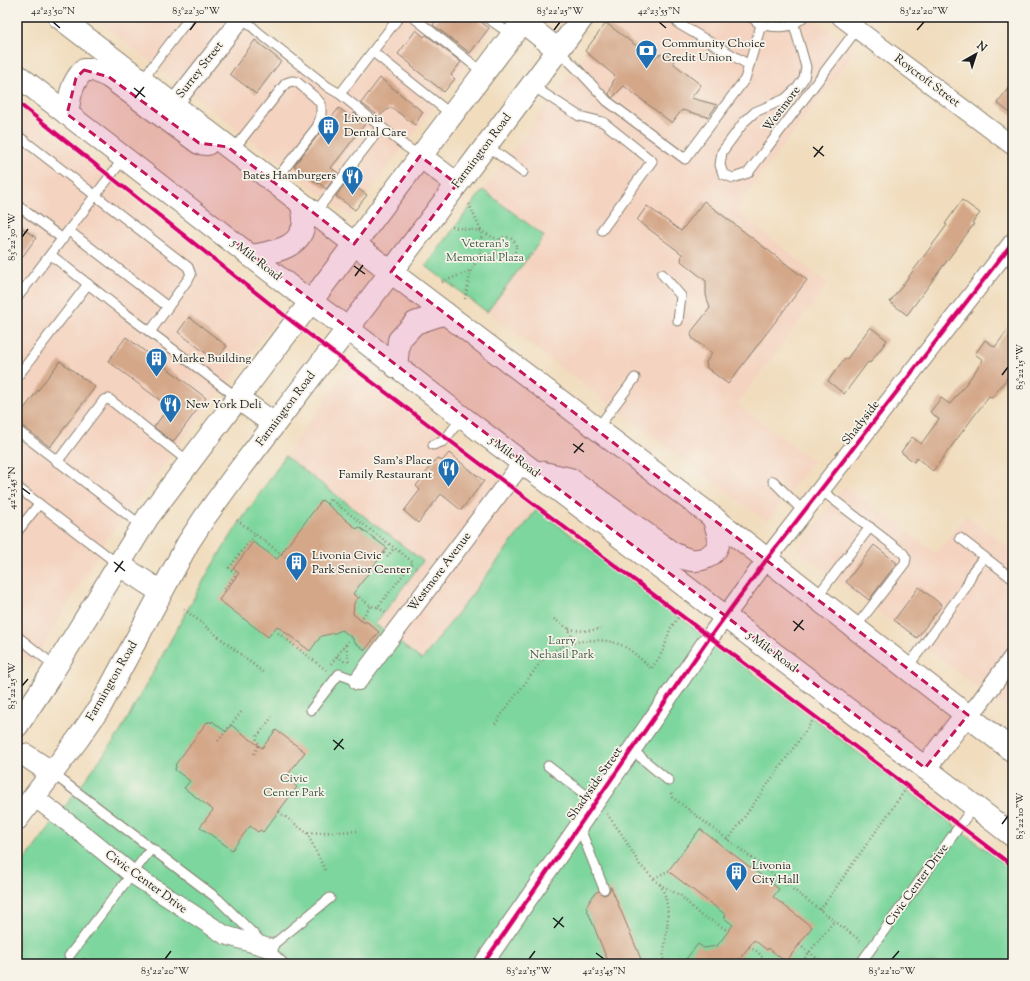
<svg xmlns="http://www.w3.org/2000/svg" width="1030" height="981" font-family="'Sorts Mill Goudy',serif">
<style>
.built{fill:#f4d3c0}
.green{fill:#7dd69d;stroke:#4c795c}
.building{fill:#d4a789}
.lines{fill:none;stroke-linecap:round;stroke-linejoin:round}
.service-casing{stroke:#867c6d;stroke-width:11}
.minor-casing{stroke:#867c6d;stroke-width:20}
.secondary-casing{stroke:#867c6d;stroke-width:24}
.path{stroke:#867c6d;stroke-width:2.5;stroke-dasharray:1 3;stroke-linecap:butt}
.service{stroke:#fff;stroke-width:9}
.minor{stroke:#fff;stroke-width:18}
.secondary{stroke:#fff;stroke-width:22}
.cycleway-casing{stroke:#f7f3e8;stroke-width:6}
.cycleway{stroke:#d6006c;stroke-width:4}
.marked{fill:#c2185b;fill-opacity:0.2;stroke:#c2185b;stroke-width:3;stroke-dasharray:8 5;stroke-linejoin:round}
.ticks{fill:none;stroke:#1c1c1c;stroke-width:1.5}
.labels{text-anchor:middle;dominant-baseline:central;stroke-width:3.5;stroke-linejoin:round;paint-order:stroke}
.poi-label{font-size:12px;fill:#1c1c1c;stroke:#f7f3e8;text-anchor:start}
.street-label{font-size:12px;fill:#1c1c1c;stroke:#f7f3e8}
.park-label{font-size:12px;fill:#3e5d49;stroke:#f7f3e8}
.neatline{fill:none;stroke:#1c1c1c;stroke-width:1.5}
.ticks-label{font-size:10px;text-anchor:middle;fill:#1c1c1c}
</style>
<rect width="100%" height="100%" fill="#f7f3e8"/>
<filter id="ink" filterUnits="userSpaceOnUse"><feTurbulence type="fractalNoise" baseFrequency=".025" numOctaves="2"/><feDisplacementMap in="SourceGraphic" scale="8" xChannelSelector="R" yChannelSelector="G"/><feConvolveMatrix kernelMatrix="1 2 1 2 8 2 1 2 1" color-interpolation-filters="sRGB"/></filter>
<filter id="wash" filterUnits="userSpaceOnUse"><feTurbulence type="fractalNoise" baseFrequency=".012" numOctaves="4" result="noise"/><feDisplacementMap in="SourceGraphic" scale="16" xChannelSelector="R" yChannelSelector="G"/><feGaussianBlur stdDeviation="0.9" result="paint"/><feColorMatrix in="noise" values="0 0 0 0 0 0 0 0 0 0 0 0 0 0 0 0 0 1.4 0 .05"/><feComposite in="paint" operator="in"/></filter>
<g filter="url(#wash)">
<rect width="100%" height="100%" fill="#f1ddbe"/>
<!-- built -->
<g class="built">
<path d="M93,17h146l101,77 58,-77h105l-153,200z"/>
<path d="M613,17h199l44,34 -121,158 93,75 -91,120 76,57 -46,61 -280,-210 57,-76 -61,-46z"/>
<path d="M17,108l265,204 -173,224 -77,128 -15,-11z"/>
<path d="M350,365l187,144 -115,151 -47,-36 48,-63 -138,-105z"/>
<path d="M845,486l91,67 30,-38 47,36v163l-216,-164z"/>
</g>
<!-- green -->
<g class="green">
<path d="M483,190l61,46 -57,76 -61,-46z"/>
<path d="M285,456l138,105 -48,63 47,36 115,-151 476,361v94h-996v-93l102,-137 91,-165 28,-44 34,-49z"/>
</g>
<g id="blocks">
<!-- building -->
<g class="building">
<path d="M439,17h35l15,11 -19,25 -37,-28z"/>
<path d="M606,23l48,36 4,-4 9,-1 6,3 1,7 27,21 -10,13 26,7 -9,12 -26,-7 -10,13 -48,-37 -12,12 -1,-1 -2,-3 6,-18 -30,-25z"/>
<path d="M416,30l8,7 2,-2 35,27 -10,13 4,4 -11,13 -33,-26 1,-1 -14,-11z"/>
<path d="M255,40l26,21 -25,33 -26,-20z"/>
<path d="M380,78l43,34 -8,13 -24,-18 -12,9 -18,-13z"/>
<path d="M1013,82v33l-16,-12z"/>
<path d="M339,108l12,9 3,-4 12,10 -35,45 7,5 -12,16 -7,-6 -1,1 -24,-18z"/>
<path d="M347,181l20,14 -12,15 -19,-14z"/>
<path d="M962,200l18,13 -8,10 2,1 -67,91 -17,-13 57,-77 -2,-1z"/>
<path d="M704,201l103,79 -79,104 -21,-16 -1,-6 6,-9 -19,-14 -2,-4 1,-4 18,-23 -4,-13v-14l-25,-20 1,-7 -45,-34 10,-14 34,25z"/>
<path d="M17,224l19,14 -19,26z"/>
<path d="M189,317l38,29 -11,15 -38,-29z"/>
<path d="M1013,323v47l-21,28 -3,-2 -56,75 -16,-13 -3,4 -13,-10 11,-15 9,7 18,-25 -9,-7 11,-14 9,6 19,-24 14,-20 -8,-6 10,-14 10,7z"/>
<path d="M870,327l17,13 -17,23 -2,-1 -24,32 -16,-13 17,-23 2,1z"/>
<path d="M126,337l80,61 -33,44 -19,-15 15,-20 -61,-46z"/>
<path d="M60,361l35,26 -45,60 -29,-22 -4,-1v-6z"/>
<path d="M449,453l35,28 -23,29 -20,-16 -23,29 -14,-12 16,-21 -4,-4 21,-28 5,3z"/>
<path d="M322,500l35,29 2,-2 28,21 -34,46 5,4 -4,5 -1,11 10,8h4l12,10 -14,18 -12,-9v-3l-11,-8 -7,3 -14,3 -11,15 -33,-25 -9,11 -49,-37 20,-27 -6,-4 20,-27 24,17z"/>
<path d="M874,545l23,18 -28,37 -23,-18z"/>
<path d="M919,587l23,18 -25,33 -23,-18z"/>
<path d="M209,721l2,2 1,-2 14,11 5,-7 31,23 14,-18 29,22 -19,25 11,10 -34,45 -3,-2 -2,2 -8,-6 -18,24 -32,-23 13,-17 -29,-22 6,-7 -15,-11 1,-4 -1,-1 32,-43 1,1z"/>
<path d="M700,829l79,60 -6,8 39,30 -26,35 -18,-14 -1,2 -13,-10 -18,24h-54l16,-20 6,4 13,-2 16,-21 -9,-7 2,-3 -58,-44z"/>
<path d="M610,887h1l32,77h-34l-23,-57 9,-14 4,-2 4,4 4,-1 3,-4z"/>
</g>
</g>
</g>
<g filter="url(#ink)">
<use href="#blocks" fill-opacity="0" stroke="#867c6d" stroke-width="1"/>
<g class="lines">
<defs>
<g id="service">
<path d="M242,17l16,15 70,55 12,7 65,52 15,10"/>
<path d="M413,17l71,56"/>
<path d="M486,17l26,18"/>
<path d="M674,17l5,7 70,41"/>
<path d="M751,17l10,8"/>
<path d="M794,25l12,42 -2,11 -6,9 -13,12 -30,13 -11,10 -22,30 -2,13 3,9 10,4 15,-5 109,-144"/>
<path d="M558,50l23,23 26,28 78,58 60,-80 16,-54c17,2 29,5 42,-8"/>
<path d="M373,52l79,63"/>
<path d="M142,80l48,-63"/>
<path d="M531,85l48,31 24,6 49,39 -50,69"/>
<path d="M340,94l59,-77"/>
<path d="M17,135l171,132 3,8 -41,57"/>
<path d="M486,145l37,27"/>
<path d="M233,150l53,-67 6,-2 5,1 19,16 5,6v12l-4,11 -43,55"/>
<path d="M17,205l46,34"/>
<path d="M315,213l66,-86"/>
<path d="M69,231l99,76"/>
<path d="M51,255l75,59 112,84"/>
<path d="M662,274l19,22 -3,25"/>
<path d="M17,298l107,-140"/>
<path d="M17,377l71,-93"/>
<path d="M597,429l38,-51"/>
<path d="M17,430l125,96"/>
<path d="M433,445l11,-4 18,-24"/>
<path d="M57,462l47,-62 5,-1 80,63"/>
<path d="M773,481l31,31"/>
<path d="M17,487l101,77"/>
<path d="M821,490l82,63 3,5 -1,5 -50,65"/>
<path d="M17,532l22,-28"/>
<path d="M960,538l53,41"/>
<path d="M816,598l54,-71"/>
<path d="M17,636l39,31"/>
<path d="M907,668l59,-81 7,-16 11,-14"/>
<path d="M311,710l28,-36 19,7"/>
<path d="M632,750l37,31"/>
<path d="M548,766l47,36"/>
<path d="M52,773l166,126 66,65"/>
<path d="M579,826l25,63"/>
<path d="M269,948l61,-50"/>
<path d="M69,956l82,-107"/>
<path d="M860,964l114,-158"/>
</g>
<g id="minor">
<path d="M841,17l172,129"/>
<path d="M173,105l69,-88"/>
<path d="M358,681l164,-218"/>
<path d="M968,715l10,-10 35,-48"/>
<path d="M34,797l41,31 57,46 93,61 44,13"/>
<path d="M483,964l227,-327 57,-78 246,-317"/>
</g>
<g id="secondary">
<path d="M59,17l332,255 310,236 312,243"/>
<path d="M523,22l35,28"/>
<path d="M17,75l279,216 51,37 115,89 463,351 88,68"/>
<path d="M67,114c3,-18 4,-31 17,-44h10l15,7 90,66 8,1"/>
<path d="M420,156l37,28"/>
<path d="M251,256c23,-4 54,-8 53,-38 0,-5 -2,-11 -3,-15"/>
<path d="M396,367l3,-27 16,-17 30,-10"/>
<path d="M238,398l36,26"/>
<path d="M539,472l31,7 102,74c5,2 10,5 15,6 11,4 27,-2 31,-14 3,-8 -3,-20 -5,-28"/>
<path d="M118,564l43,28"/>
<path d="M17,726l32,-48 99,-161 378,-500"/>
<path d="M17,755h8l27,18"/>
<path d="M925,768l33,-43 10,-10"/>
<path d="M17,819l61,-80 22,-32 88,-164 17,-26 29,-40 157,-205 192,-255"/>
</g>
</defs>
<!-- service casing -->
<use href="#service" class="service-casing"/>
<!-- minor casing -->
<use href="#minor" class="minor-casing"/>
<!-- secondary casing -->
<use href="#secondary" class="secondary-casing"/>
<!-- path -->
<g class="path">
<path d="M452,227l29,4 17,9"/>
<circle cx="506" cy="247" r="10"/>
<path d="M478,259l19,-7"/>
<path d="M442,282l28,-11"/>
<path d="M465,299l6,-29 7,-11 4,-13 -1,-15 -12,-27"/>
<path d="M327,504l3,-5 83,63 -35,45 -7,-1 -17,-13"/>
<path d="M237,520l56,43"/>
<path d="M384,553l4,3 6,-8"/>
<path d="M224,592l-1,-1 13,-17 -7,-6 26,-34"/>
<path d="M378,607l9,7"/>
<path d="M184,609l81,65"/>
<path d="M554,619l15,10 5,13"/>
<path d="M360,620l11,-14"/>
<path d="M569,629l14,2 18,-2"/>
<path d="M278,633l48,37"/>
<path d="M346,645l3,18"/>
<path d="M337,656l8,6"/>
<path d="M331,664l20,-27"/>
<path d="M495,724c10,-14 20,-28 31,-42 7,-10 15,-22 26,-30 18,-13 54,-16 73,-5 10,6 18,14 26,22l8,-11 6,-12 5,-17 10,-14"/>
<path d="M218,741l24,-30"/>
<path d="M254,754l5,-9 -3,-7 16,-21"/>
<path d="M671,793l1,4 190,145"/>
<path d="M279,812l28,21 51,-2"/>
<path d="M607,814l14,19 19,32 19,19 22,12 19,19 16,8 12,8"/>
<path d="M307,833l18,37"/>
<path d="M728,840l86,-121"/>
<path d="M654,878l14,-7"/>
<path d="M660,884c15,28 4,51 3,80"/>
<path d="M820,910l86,-121"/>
<path d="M799,945l26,19"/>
<path d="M749,947l9,5 9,12"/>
<path d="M84,958v6"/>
<path d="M800,964l34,-43"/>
</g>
<!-- service -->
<use href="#service" class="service"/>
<!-- minor -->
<use href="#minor" class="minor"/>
<!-- secondary -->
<use href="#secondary" class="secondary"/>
<defs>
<g id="cycleway">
<path d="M17,102l277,221 719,543"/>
<path d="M483,964l227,-327 57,-78 246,-317"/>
</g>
</defs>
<!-- cycleway casing -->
<use href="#cycleway" class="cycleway-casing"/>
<!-- cycleway -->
<use href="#cycleway" class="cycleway"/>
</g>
</g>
<!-- marked area -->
<path class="marked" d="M84,70l25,7 90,66 29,4 126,97 66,-88 37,28 -66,88 577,443 -43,53 -858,-654 9,-36z"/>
<!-- ticks -->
<path class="ticks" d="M53,22l7,6M659,22l7,6M190,30l6,-8M554,30l6,-8M917,30l7,-8M134,88l11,9M135,98l9,-11M813,147l11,9M814,157l9,-11M22,237l6,-8M354,266l11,8M355,276l8,-11M1002,375l6,-8M573,444l11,8M574,453l9,-10M22,488l8,6M114,562l11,9M115,572l8,-11M793,621l11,9M794,631l9,-11M22,686l6,-7M333,740l11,9M334,750l9,-11M1002,824l6,-8M553,918l11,9M554,928l9,-11M596,953l8,6M165,959l6,-8M529,959l6,-8M892,959l7,-8"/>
<!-- icons -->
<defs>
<symbol id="bank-pin" viewBox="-11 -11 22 30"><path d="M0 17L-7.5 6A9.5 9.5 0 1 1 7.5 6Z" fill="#1f6fb2" stroke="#f7f3e8"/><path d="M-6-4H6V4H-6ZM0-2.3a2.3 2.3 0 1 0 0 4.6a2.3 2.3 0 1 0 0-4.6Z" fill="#fff"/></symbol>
<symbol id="building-pin" viewBox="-11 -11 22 30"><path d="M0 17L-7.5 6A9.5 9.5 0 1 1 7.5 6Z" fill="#1f6fb2" stroke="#f7f3e8"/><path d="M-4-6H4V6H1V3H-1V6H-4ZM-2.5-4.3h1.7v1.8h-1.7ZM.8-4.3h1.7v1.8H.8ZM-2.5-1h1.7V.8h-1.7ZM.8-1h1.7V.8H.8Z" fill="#fff"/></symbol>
<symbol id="restaurant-pin" viewBox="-11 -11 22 30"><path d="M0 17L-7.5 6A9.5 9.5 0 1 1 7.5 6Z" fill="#1f6fb2" stroke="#f7f3e8"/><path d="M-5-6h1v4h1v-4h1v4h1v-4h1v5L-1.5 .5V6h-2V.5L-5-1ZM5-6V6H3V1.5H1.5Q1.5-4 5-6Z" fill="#fff"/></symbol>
</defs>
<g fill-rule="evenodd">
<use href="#bank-pin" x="634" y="38" width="25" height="34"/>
<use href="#building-pin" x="316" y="114" width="25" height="34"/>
<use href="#restaurant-pin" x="340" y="164" width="25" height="34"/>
<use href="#building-pin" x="144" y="346" width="25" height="34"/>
<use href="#restaurant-pin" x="158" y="392" width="25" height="34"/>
<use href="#restaurant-pin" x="436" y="456" width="25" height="34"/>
<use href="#building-pin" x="284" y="550" width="25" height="34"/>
<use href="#building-pin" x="724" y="860" width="25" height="34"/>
</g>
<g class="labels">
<!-- poi labels -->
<g class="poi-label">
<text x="662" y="44">Community Choice<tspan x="662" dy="14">Credit Union</tspan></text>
<text x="344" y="119">Livonia<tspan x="344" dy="14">Dental Care</tspan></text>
<text x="336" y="176" text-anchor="end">Bates Hamburgers</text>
<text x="172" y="359">Marke Building</text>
<text x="186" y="405">New York Deli</text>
<text x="432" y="461" text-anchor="end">Sam's Place<tspan x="432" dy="14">Family Restaurant</tspan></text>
<text x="312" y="556">Livonia Civic<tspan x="312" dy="14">Park Senior Center</tspan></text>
<text x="752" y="866">Livonia<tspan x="752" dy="14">City Hall</tspan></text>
</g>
<!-- street labels -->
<g class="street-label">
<text transform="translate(200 70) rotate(-52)">Surrey Street</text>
<text transform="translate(927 81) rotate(37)">Roycroft Street</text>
<text transform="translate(782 109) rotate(-53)">Westmore</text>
<text transform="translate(482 151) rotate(-53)">Farmington Road</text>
<text transform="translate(256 260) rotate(38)">5 Mile Road</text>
<text transform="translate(286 409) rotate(-53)">Farmington Road</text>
<text transform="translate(861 423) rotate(-52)">Shadyside</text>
<text transform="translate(514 457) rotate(37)">5 Mile Road</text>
<text transform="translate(440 572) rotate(-53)">Westmore Avenue</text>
<text transform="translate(772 652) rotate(37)">5 Mile Road</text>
<text transform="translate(112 681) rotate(-60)">Farmington Road</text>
<text transform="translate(595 784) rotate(-55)">Shadyside Street</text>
<text transform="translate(146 882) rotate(36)">Civic Center Drive</text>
<text transform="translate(917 885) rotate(-54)">Civic Center Drive</text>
</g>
<!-- park labels -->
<g class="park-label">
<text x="485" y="244">Veteran's<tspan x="485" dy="14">Memorial Plaza</tspan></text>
<text x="562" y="641">Larry<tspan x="562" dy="14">Nehasil Park</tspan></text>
<text x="294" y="779">Civic<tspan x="294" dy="14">Center Park</tspan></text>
</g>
</g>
<!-- margin -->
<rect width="1030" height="981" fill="none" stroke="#f7f3e8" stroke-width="44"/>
<!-- north arrow -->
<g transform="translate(976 54) rotate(39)" stroke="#f7f3e8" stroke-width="3" paint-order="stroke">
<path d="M0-3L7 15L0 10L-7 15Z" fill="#1c1c1c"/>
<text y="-6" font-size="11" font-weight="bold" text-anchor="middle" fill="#1c1c1c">N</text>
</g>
<rect x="22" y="22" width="986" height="937" class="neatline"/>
<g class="ticks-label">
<text x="53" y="14">42°23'50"N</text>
<text x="196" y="14">83°22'30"W</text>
<text x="560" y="14">83°22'25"W</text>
<text x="659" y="14">42°23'55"N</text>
<text x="924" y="14">83°22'20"W</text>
<text transform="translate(11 237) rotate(-90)" y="4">83°22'30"W</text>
<text transform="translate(1019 367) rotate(-90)" y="4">83°22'15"W</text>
<text transform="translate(11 488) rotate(-90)" y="4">42°23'45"N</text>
<text transform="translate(11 686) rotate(-90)" y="4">83°22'25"W</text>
<text transform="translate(1019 816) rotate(-90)" y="4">83°22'10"W</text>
<text x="165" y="974">83°22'20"W</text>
<text x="529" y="974">83°22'15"W</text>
<text x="604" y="974">42°23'45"N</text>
<text x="892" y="974">83°22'10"W</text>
</g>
</svg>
